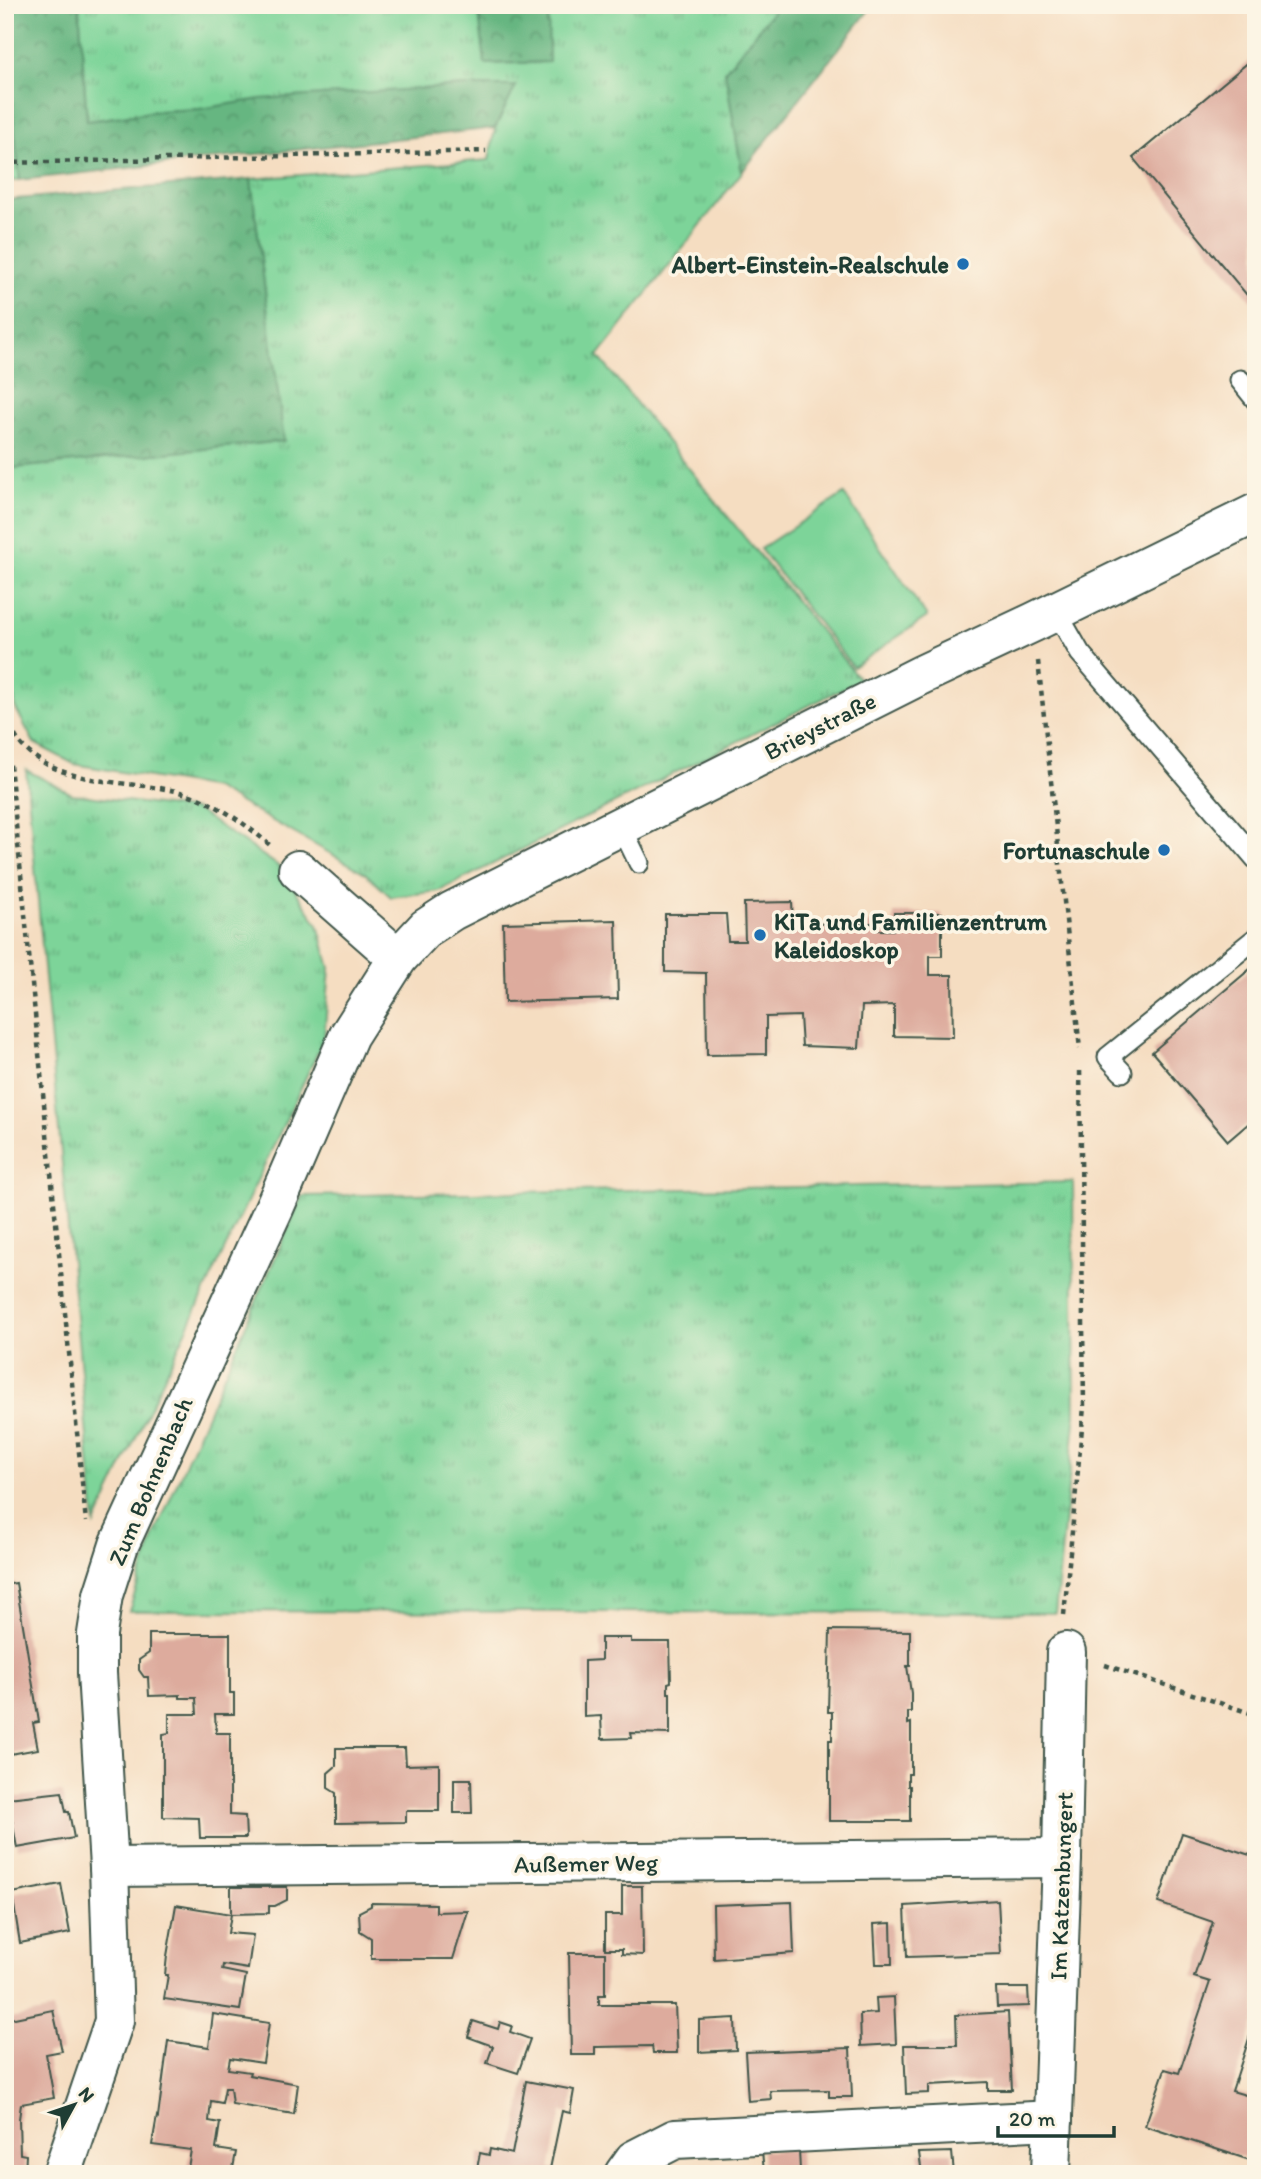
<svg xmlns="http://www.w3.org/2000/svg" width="1261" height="2179" font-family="Itim,sans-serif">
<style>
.grass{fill:url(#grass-tufts);stroke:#4e8866;stroke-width:2}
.forest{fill:url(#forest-crowns);stroke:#427a5a;stroke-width:2}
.green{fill:#7dd499;stroke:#4e8866;stroke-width:2}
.building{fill:#ddab9d}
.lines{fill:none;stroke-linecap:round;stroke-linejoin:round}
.service-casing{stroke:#3f5549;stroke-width:23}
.minor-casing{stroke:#3f5549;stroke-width:42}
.path{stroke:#3f5549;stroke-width:4.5;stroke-dasharray:5 5;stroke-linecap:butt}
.service{stroke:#fff;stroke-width:19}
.minor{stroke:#fff;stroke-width:38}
.poi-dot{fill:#1f6fb2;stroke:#fcf5e5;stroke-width:2.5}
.labels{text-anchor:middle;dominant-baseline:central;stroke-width:7;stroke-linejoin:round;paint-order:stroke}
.poi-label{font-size:24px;font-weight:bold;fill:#1f3d34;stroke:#fcf5e5;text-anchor:end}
.street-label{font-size:24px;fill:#1f3d34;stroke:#fcf5e5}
</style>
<defs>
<pattern id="grass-tufts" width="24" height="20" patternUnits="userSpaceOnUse" patternTransform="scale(1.75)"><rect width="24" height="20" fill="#7dd499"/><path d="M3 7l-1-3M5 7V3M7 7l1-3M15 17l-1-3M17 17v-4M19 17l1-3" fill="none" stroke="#66ad7e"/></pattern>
<pattern id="forest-crowns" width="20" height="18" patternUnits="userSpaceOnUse" patternTransform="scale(1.75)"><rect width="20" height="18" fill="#66b681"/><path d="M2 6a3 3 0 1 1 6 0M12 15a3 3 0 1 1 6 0" fill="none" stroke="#53956a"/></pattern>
</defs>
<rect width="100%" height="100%" fill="#fcf5e5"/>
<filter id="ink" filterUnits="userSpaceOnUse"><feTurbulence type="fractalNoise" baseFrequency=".0143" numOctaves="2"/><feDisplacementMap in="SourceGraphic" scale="14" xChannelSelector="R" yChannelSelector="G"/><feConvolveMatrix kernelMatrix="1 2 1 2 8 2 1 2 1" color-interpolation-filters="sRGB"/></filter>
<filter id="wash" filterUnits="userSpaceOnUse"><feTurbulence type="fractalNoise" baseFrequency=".00686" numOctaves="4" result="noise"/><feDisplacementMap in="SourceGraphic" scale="28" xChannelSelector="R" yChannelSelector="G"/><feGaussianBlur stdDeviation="1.57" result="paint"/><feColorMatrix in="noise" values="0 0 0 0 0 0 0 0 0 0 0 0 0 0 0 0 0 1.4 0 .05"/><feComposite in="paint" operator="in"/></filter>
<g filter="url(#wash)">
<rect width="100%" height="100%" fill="#f5ddc1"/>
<!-- grass -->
<g class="grass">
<path d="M79,5h399l8,59 62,-2v-57h230l-53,66 17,101 -144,184 262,324 -421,211 -48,6 -26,-24 -151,-85 -140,-24 -40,-21 -19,-36 -10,-115v-123l278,-28 -32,-262 238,-19 6,-32 20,-42h-50l-57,4 -208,19 -42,2 -71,10z"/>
<path d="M5,45l15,135 -15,2z"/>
<path d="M26,770l46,24 124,16 84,57 38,58 12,43 -6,71 -229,485z"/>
<path d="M1073,1182l2,240 -20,191 -926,-2 25,-75 148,-340z"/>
</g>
<!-- forest -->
<g class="forest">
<path d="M5,5h74l8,116 71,-10 42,-2 60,-10 205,-13h51l-21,42 -475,52 -15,-135z"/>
<path d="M478,5h70l1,57 -64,2z"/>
<path d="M778,5h95l-131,167 -17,-101z"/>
<path d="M251,179l33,262 -279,28v-269z"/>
</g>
<!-- green -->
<path class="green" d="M844,494l83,123 -74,50 -93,-118z"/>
<g id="blocks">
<!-- building -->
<g class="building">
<path d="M1256,56v250l-123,-148z"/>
<path d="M792,902l1,22 83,-1v7h17l1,-17h48v43h-12v19h22l1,62 -59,-1v-31l-32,1 -3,42 -57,-2 -2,-30 -34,1v37l-59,1 -1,-82 -41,-1v-58h61l2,27h17l-1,-38z"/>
<path d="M616,920l2,79 -113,3 -2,-79z"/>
<path d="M1256,964v153l-28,24 -76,-89z"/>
<path d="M16,1583l23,139 -6,1 5,26 -33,6v-170z"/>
<path d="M830,1630l80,1v35h-3l4,27v19h-3v12l3,-1v51h-3v12h2v35h-81v-81h3v-28h-4z"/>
<path d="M149,1634h81v59h4v21h-19l1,19h14v82l15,1 1,22h-46l-1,-20 -36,-1v-83l6,-1v-19h28l-1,-16h-16v-3l-31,1 -1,-19h-4l-5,-7v-10l10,-7z"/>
<path d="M601,1638h30v4h39l1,40 -3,1v10h2v41l-39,-1 1,5 -30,1 -1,-23 -17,1v-56l17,-1z"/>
<path d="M336,1748h69l1,17 33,-1v47h-33v11l-70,1v-30l-8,-5v-15l8,-7z"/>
<path d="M454,1779h17l1,34h-18z"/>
<path d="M62,1792l4,20h3l5,26 -57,10 -9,-50z"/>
<path d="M1182,1833l74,24v160l-24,74 24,7v64l-111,-36 20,-57 14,4 31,-91 -16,-5 19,-55 -55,-19z"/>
<path d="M61,1884l9,49 -50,10 -8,-50z"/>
<path d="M622,1886h20l1,69 -21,-1v-5h-17v-34h17z"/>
<path d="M231,1887h56v13l-12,6h-6v7l-38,1z"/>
<path d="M998,1900l3,54 -94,3 -2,-51z"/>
<path d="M792,1902l2,51 -80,6 -1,-54z"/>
<path d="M371,1903l65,1v8l32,-1 -15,48h-82v-21l-11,-7 -1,-19 12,-6z"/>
<path d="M176,1905l55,9 -3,19 25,2 -5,34 -25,-4 -1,5 24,5 -6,35 -76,-11 4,-24h-3l2,-19z"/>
<path d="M891,1923l1,41h-16l-2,-40z"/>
<path d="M569,1953h36v42h-6v10h76l2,48h-24l-1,-7 -57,1v8h-24z"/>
<path d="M996,1988h32l1,18 -32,1z"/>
<path d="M894,1997l2,47 -35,2 -1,-32 17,-1 -1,-15z"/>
<path d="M53,2010l9,41 -16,3 8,44 -33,6 -2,15 1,35 6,1 -1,19h-20v-154z"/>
<path d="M1008,2012l4,78h-24v-8l-59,3v8l-23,1 -2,-49h53l-1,-30z"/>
<path d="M213,2014l56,9 -6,40 -33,-5 -2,11 22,3 -1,3 49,9 -4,30 -62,-10 -2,-16h-5l-3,15 -11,-2 -2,20 11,2 -4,26 20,3 -4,22h-45l4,-24 -39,-5 5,-29 1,1 10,-76 41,6z"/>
<path d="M735,2018l1,32 -37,2v-32z"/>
<path d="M473,2021l25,8 2,-7 12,4 -2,6 20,7 -12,34 -31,-10 6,-17 -25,-9z"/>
<path d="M850,2048l2,49h-23v-7l-59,1 1,8 -23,2 -3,-49z"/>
<path d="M526,2081l48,9 -4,23 -8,-2 -12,58 9,1 -1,4h-82l4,-21 9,2 1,-6 22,5z"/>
<path d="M799,2150l1,21 -36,1 -2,-21z"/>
<path d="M952,2152l2,22h-32l-3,-21z"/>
</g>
</g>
</g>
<g filter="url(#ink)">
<use href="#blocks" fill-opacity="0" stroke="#3f5549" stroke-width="2"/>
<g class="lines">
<defs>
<g id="service">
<path d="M1240,380l16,20"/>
<path d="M1056,611l24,42 176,206"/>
<path d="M621,826l18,37"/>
<path d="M1122,1072l-14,-15 148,-119"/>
</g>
<g id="minor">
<path d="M298,870l100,88"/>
<path d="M109,1867l953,-9"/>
<path d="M62,2174l52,-153 -5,-154 -12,-194v-39l6,-39 16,-50 156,-339 74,-171 49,-77 28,-30 26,-17 469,-236 113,-53 222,-109"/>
<path d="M624,2174l10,-14 41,-21 378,-19"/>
<path d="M1051,2174l11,-316 4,-206"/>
</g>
</defs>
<!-- service casing -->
<use href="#service" class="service-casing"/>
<!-- minor casing -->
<use href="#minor" class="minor-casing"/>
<!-- path -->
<g class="path">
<path d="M5,163l481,-12"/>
<path d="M1038,661l42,388"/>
<path d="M5,707c4,11 7,26 14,35 38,46 108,37 161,50 34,9 65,31 91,54"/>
<path d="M5,715l81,807"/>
<path d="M1064,1615l20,-208 -4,-339"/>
<path d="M1105,1665l151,50"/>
</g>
<!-- service -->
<use href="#service" class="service"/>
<!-- minor -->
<use href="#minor" class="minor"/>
</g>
</g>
<!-- markers -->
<g class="poi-dot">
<circle cx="963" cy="264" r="7"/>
<circle cx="1164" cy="850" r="7"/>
<circle cx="760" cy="935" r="7"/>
</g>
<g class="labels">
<!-- poi labels -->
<g class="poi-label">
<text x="949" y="264">Albert-Einstein-Realschule</text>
<text x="1150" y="850">Fortunaschule</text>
<text x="774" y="921" text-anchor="start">KiTa und Familienzentrum<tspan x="774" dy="28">Kaleidoskop</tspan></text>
</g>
<!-- street labels -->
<g class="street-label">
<text transform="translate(820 726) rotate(-27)">Brieystraße</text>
<text transform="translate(150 1481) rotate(-67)">Zum Bohnenbach</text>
<text transform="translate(586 1863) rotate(-1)">Außemer Weg</text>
<text transform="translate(1061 1886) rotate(-88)">Im Katzenbungert</text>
</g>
</g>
<!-- margin -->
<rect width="1261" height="2179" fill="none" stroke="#fcf5e5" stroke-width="28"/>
<!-- north arrow -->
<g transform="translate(74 2105) rotate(50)" stroke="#fcf5e5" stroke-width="5" paint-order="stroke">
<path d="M0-5L12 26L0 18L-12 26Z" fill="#1f3d34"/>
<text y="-10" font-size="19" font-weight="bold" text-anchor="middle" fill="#1f3d34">N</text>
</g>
<!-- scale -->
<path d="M998 2126v10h116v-10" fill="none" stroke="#1f3d34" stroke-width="3.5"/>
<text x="1009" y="2126" font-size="21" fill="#1f3d34" stroke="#fcf5e5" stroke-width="5" paint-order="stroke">20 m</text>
</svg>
